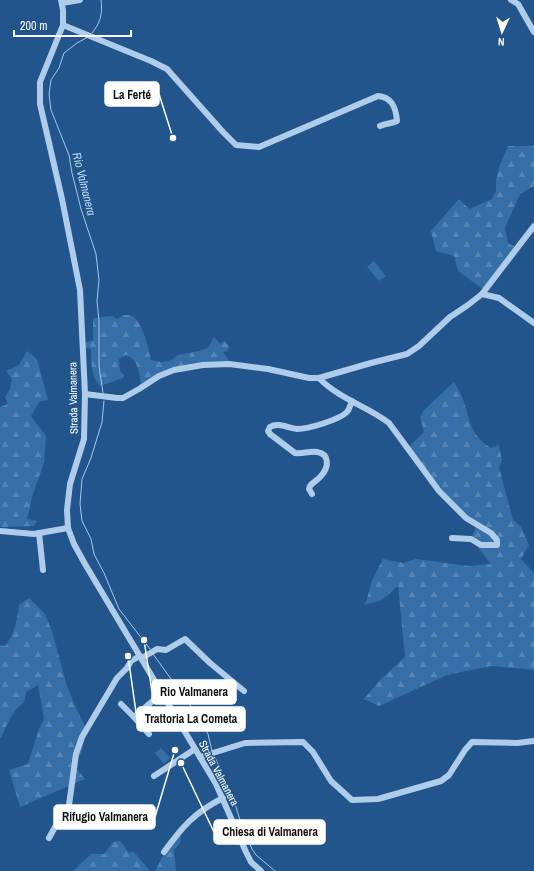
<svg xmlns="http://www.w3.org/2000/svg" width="534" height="871" font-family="'Archivo Narrow',sans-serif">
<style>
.grass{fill:#366fa8}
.forest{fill:url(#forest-firs)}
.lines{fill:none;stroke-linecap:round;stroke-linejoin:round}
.stream{stroke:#a3c8ec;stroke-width:1}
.minor{stroke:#afcdeb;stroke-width:6}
.labels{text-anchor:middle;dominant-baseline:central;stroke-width:3;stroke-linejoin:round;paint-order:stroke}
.street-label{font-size:11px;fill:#fff;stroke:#22558b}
.water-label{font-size:12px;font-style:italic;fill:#bbd7f2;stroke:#22558b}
.leader{fill:none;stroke:#fff;stroke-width:1.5}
.callout-dot{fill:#fff;stroke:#22558b;stroke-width:1.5}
.callout{fill:#fff;stroke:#fff;stroke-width:1.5}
.callout-label{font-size:12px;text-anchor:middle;font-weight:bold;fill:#111}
</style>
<defs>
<pattern id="forest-firs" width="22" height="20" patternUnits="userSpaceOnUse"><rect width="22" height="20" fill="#366fa8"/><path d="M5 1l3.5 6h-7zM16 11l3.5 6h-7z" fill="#5485b5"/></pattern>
</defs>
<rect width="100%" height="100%" fill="#22558b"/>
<!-- grass -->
<g class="grass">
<path d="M374,261l12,15 -7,5 -12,-14z"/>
<path d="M161,748l9,10 -6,6 -9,-11z"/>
</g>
<!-- forest -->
<g class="forest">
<path d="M508,146h26v40l-14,8 -15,34 3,15 7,4 -32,42 -25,-18 -4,-15 -18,-5 -5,-20 28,-32 10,10 23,-10 4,-8v-12l4,-14z"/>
<path d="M124,315c2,0 4,0 6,0 12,3 19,35 21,45l10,2 9,-1 8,-6 21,-4 9,-3 6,-11 6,7 4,-3 5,5 -1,5 -5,1 6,8v4l-40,2 -48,18c-2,-11 -2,-24 -15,-29l-7,4 1,12 4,4 -1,3 -23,8c-9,-9 -9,-24 -9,-37l-6,-1 -2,-6h5l5,-2v-22l20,-2 4,3z"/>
<path d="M27,351l10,8 11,41 -9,2 -8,14 15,20 -2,27 -11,31 -6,25 10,2 -3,5 -34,1v-120l8,-3 -3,-7 5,-8 2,-10 -6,-8 13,-6z"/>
<path d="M454,382c3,6 8,13 10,20 7,22 6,32 27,46l8,-3 3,16 -3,6 14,53 8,7 8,18 -8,14 13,14v97l-43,-4 -44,9 -68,31 -15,-7 17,-20 24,-22 -7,-71 -16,14 -18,5 3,-6 5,-19 11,-21 20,4 13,-4 53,7 22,-2 -20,-25 6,-14 -27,-23 -42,-54 16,-16 -4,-15 4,-7z"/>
<path d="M29,598l16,16 7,17 15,55 8,20 12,24 -6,24 -10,8 14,17 -65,28 -11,-37 19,-6 10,-32 6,-14 -6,-33 -12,7c-2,15 -3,9 -11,19 -6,8 -10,18 -14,27h-1v-93l5,1c10,-13 12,-26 14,-41z"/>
<path d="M182,830l-2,13 -6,7 2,21h-21l10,-19z"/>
<path d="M120,841l9,12 4,-2 17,20h-77l18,-17h13l9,-12z"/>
</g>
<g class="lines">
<!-- stream -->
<g class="stream">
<path d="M92,33c8,-9 11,-20 9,-33"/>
<path d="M88,37l-11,6 -13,10 -5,15 -8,12 -2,14 2,16 18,45 3,18 9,36 15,45 3,26 -2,21 2,20v45l4,27"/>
<path d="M104,401l-2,21 -11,36 -9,21 -2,25 2,17 9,18 3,15 10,19 15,36 31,40"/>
<path d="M153,654l42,58 13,22 4,17"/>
<path d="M214,755l20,45 5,17 13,32 4,6 19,16"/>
</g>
<!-- minor -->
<g class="minor">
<path d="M61,0l2,10v15l-23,57v22l22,95 18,91 5,104 -1,45 -14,45 -3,26 1,18 6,16 11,20 131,220 30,68 5,10 10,9"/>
<path d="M511,0l7,4 16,28"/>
<path d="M62,3l18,-3"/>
<path d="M63,25l88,36 16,8 56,63 13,13 23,2 119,-51c14,1 18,12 19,25 -6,3 -11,2 -17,5"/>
<path d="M482,294l17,4 35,25"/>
<path d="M319,378c20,21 48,28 70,45l50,68 27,27 25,15 6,7v5h-16l-10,-6 -19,-1"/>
<path d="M85,394l32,4h6l16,-9 20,-13 15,-6 29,-5 26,-1 39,5 41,9h10l52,-15 36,-9 12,-8 31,-29 18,-12 14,-11 52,-68"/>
<path d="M312,494l-3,-5 1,-3c3,-4 8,-6 11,-10 8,-9 9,-22 -4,-24 -8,-1 -15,2 -22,1l-25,-19 -2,-3 2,-4c8,-5 18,1 27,2 11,0 42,-9 50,-17 3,-3 3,-7 5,-11"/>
<path d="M0,531l34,3 34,-6"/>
<path d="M39,533l4,37"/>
<path d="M142,658l15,-9 9,1 19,-11 25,24 34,28"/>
<path d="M121,704l13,13"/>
<path d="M149,734l-15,-17 28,-24"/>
<path d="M200,757l45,-14 58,-1 10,10 18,29 21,19 26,-1 63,-18 8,-6 16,-25 7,-8 45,1 17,-2"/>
<path d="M154,776l41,-27"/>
<path d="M49,838l6,-11 9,-11 5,-11 7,-51 6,-17 35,-59 10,-10 4,-7 9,-5"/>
<path d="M164,852c18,-25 31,-40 59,-54"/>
</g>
</g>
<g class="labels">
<!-- street labels -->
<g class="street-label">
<text transform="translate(73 398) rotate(-91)">Strada Valmanera</text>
<text transform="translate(219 773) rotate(62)">Strada Valmanera</text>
</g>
<!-- water labels -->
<g class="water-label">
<text transform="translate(84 184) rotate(76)">Rio Valmanera</text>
</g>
</g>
<!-- callouts -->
<path class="leader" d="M173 138L159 94M144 640L152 692M128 656L137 719M175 750L155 817M181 763L214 832"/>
<g class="callout-dot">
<circle cx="173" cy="138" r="4"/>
<circle cx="144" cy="640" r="4"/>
<circle cx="128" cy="656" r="4"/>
<circle cx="175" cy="750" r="4"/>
<circle cx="181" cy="763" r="4"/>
</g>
<g class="callout">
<rect x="105" y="82" width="54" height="24" rx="4"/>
<rect x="152" y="680" width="84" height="24" rx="4"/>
<rect x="137" y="707" width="108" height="24" rx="4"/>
<rect x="54" y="805" width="101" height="24" rx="4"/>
<rect x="214" y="820" width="111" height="24" rx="4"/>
</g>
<g class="callout-label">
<text x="132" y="99">La Ferté</text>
<text x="194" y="696">Rio Valmanera</text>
<text x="191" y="723">Trattoria La Cometa</text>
<text x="105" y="821">Rifugio Valmanera</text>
<text x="270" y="836">Chiesa di Valmanera</text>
</g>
<!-- north arrow -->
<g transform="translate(502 32) rotate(184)" stroke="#22558b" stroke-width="3" paint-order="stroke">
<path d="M0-3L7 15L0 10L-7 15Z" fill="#ffffff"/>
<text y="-6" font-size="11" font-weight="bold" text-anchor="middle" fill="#ffffff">N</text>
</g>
<!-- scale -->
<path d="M14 30v6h117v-6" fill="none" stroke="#ffffff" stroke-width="2"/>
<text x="20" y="30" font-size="12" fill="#ffffff" stroke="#22558b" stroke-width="3" paint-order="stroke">200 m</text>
</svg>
